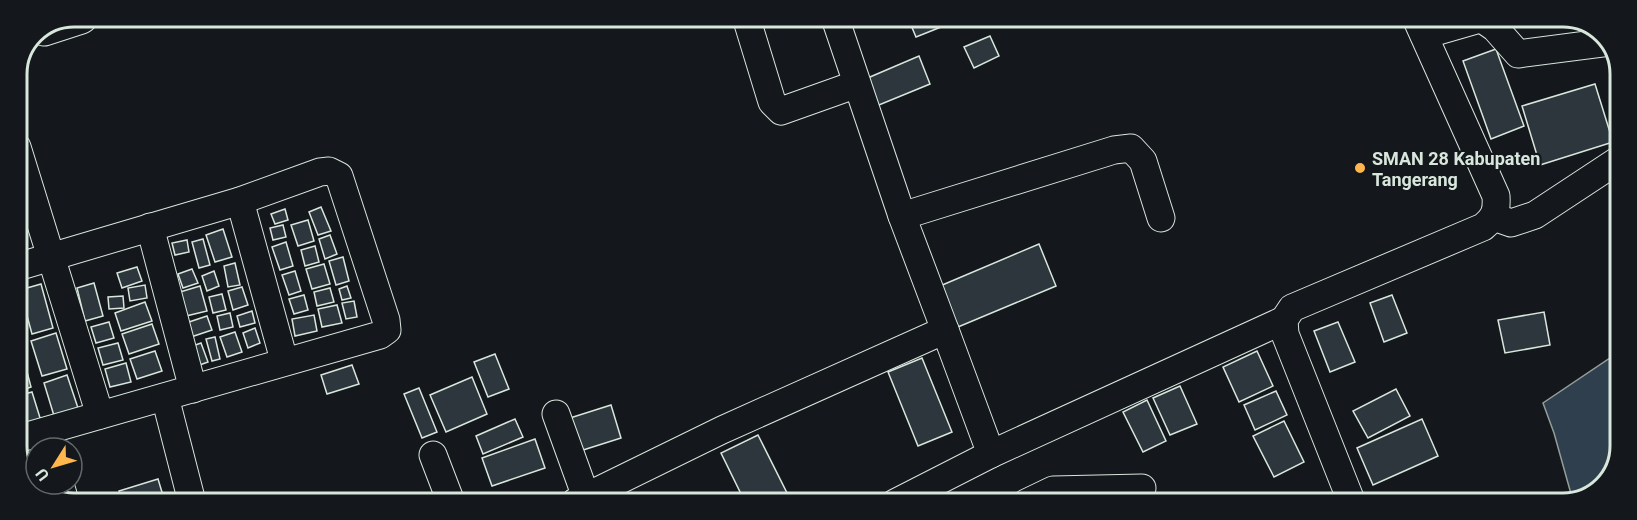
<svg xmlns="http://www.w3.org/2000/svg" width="1637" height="520" font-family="Roboto,sans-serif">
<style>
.water{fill:#2f3f4d;stroke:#939e99;stroke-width:1.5}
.building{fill:#2c363c;stroke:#d8e6dc;stroke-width:1.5}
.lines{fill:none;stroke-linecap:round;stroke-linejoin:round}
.minor-casing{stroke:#d8e6dc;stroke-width:29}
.major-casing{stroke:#d8e6dc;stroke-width:35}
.minor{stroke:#14181c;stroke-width:27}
.major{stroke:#14181c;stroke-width:33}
.poi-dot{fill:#ffb74d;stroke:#14181c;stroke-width:2}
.labels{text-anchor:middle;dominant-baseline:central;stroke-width:4.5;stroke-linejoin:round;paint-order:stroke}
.poi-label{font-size:18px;font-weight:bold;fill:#d8e6dc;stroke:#14181c;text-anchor:start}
.rim{fill:none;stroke:#d8e6dc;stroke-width:3}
</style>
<rect width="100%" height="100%" fill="#14181c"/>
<!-- water -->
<path class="water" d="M1619,352l-1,110 -20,30 -25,9 -19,-68 -11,-30z"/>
<!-- building -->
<g class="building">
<path d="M908,18h29l4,9 -25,10z"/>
<path d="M979,18h27l-24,8z"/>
<path d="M990,36l9,20 -25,12 -10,-21z"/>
<path d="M1496,49l28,77 -33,13 -28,-78z"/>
<path d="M919,56l11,28 -56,23 -11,-27z"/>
<path d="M1595,84l18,58 -73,23 -18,-59z"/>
<path d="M321,207l10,24 -13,4 -9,-23z"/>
<path d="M285,209l3,11 -13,4 -4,-10z"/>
<path d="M308,220l6,21 -16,5 -7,-21z"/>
<path d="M283,225l3,12 -13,3 -3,-12z"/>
<path d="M223,229l9,28 -17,5 -9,-27z"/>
<path d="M330,235l7,19 -12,5 -6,-20z"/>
<path d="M203,239l7,26 -11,3 -7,-26z"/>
<path d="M187,240l2,12 -14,3 -3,-12z"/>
<path d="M286,242l7,24 -13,4 -8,-23z"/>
<path d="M1039,244l17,42 -98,41 -18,-41z"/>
<path d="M315,246l4,16 -14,4 -4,-16z"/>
<path d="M343,257l6,24 -13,4 -7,-24z"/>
<path d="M235,263l5,22 -12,2 -4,-21z"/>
<path d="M324,264l6,20 -18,5 -6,-20z"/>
<path d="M137,267l5,14 -20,7 -5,-15z"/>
<path d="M192,269l6,14 -15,5 -5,-14z"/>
<path d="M214,271l5,15 -12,5 -5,-15z"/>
<path d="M295,271l6,20 -12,4 -7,-20z"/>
<path d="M94,283l9,33 -18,5 -8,-33z"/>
<path d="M41,284l12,44 -21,6 -12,-44z"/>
<path d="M145,285l2,13 -17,3 -2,-13z"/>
<path d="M200,286l7,25 -21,5 -6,-24z"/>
<path d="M347,286l4,12 -9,2 -3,-11z"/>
<path d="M242,287l6,18 -15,5 -5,-19z"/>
<path d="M330,288l4,14 -17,4 -3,-14z"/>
<path d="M222,294l4,16 -13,3 -4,-16z"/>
<path d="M304,295l4,15 -14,4 -5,-15z"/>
<path d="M1392,295l15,38 -23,9 -14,-39z"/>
<path d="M123,296l1,12 -15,1 -1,-12z"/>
<path d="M354,301l3,16 -11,2 -4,-16z"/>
<path d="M145,302l7,19 -31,10 -6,-18z"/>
<path d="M337,305l5,18 -20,4 -4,-18z"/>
<path d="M252,311l3,12 -15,4 -3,-11z"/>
<path d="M1544,312l6,33 -45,8 -7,-33z"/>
<path d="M230,313l3,14 -13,3 -3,-14z"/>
<path d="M314,315l3,16 -22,5 -3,-17z"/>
<path d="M207,316l5,14 -21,7 -5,-14z"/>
<path d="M109,322l5,16 -18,5 -5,-16z"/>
<path d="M1338,322l17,40 -25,10 -16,-41z"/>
<path d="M152,324l7,20 -30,10 -7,-20z"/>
<path d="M255,328l5,15 -12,5 -5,-15z"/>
<path d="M235,332l7,20 -15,5 -7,-20z"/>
<path d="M56,333l11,36 -25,7 -11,-35z"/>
<path d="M215,337l5,22 -8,2 -6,-22z"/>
<path d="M21,341l6,21 -10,4v-24z"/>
<path d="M118,343l5,17 -20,5 -5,-17z"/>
<path d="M201,343l7,19 -14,5 -7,-19z"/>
<path d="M155,351l7,20 -25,8 -7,-20z"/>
<path d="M1257,351l16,35 -34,16 -16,-35z"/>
<path d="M495,354l14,35 -21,8 -14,-35z"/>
<path d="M922,358l30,74 -34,14 -30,-74z"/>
<path d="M126,363l5,19 -21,5 -5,-18z"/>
<path d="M352,365l7,19 -32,10 -6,-19z"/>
<path d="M26,368l5,19 -14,5v-21z"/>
<path d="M67,375l12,36 -24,8 -11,-36z"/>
<path d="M472,377l15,37 -41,18 -16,-37z"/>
<path d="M1180,386l17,38 -27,11 -17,-37z"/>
<path d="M419,388l18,44 -15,6 -18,-44z"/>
<path d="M1396,389l14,27 -42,22 -15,-27z"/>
<path d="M1276,391l11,24 -32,15 -11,-25z"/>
<path d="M32,392l9,29 -24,8v-33z"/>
<path d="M1147,400l19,41 -23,11 -20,-40z"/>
<path d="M611,405l10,33 -41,13 -10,-33z"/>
<path d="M515,419l8,18 -40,17 -7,-18z"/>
<path d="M1422,419l16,37 -65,29 -16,-37z"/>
<path d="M1284,421l20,41 -30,15 -21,-41z"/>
<path d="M758,435l29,58 -20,9h-22l-24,-49z"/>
<path d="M535,439l10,29 -53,18 -10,-28z"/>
<path d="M158,479l7,23h-43l-3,-11z"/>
</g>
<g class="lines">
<defs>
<g id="minor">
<path d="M746,17l26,85 9,9 76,-27"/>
<path d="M1482,19l13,9 23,26 92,-12"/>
<path d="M1424,35l59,-17"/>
<path d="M17,147l83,268"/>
<path d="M240,201l44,159"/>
<path d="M902,216l212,-66 17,-2 12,13 18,57"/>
<path d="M1494,217l17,6 24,-8 85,-56"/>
<path d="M150,227l43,162"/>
<path d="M17,267l223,-66 80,-29 9,-1 10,5 47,144 1,10 -7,5 -363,104"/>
<path d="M945,330l46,124"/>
<path d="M165,397l27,105"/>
<path d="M556,414l30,83"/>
<path d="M433,455l18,47"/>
<path d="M60,484l5,17"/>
<path d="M575,502l147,-72 223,-100 -43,-114 -67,-198"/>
<path d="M895,503l96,-49 293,-134"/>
<path d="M1026,503l27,-13 89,-2"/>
<path d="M1352,503l-67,-169 -1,-14 8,-12 191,-81c12,-10 14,-16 13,-31l-80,-178"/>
</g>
<path id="major" d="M44,29l37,-12"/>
</defs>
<!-- minor casing -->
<use href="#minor" class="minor-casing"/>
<!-- major casing -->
<use href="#major" class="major-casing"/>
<!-- minor -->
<use href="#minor" class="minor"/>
<!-- major -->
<use href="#major" class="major"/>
</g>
<!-- markers -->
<circle class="poi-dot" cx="1360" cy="168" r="6"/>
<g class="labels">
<!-- poi labels -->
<g class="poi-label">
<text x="1372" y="158">SMAN 28 Kabupaten<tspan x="1372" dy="21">Tangerang</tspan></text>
</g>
</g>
<!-- crop -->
<path d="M0 0H1637V520H0ZM74 27H1563A47 47 0 0 1 1610 74V446A47 47 0 0 1 1563 493H74A47 47 0 0 1 27 446V74A47 47 0 0 1 74 27Z" fill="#14181c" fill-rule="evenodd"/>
<path class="rim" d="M74 27H1563A47 47 0 0 1 1610 74V446A47 47 0 0 1 1563 493H74A47 47 0 0 1 27 446V74A47 47 0 0 1 74 27Z"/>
<!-- north arrow -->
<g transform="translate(54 466) rotate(233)"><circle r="28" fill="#14181c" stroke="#626a69" stroke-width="1.5"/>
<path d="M0-4.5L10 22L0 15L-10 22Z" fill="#ffb74d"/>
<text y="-9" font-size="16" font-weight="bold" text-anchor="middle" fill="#d8e6dc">U</text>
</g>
</svg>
